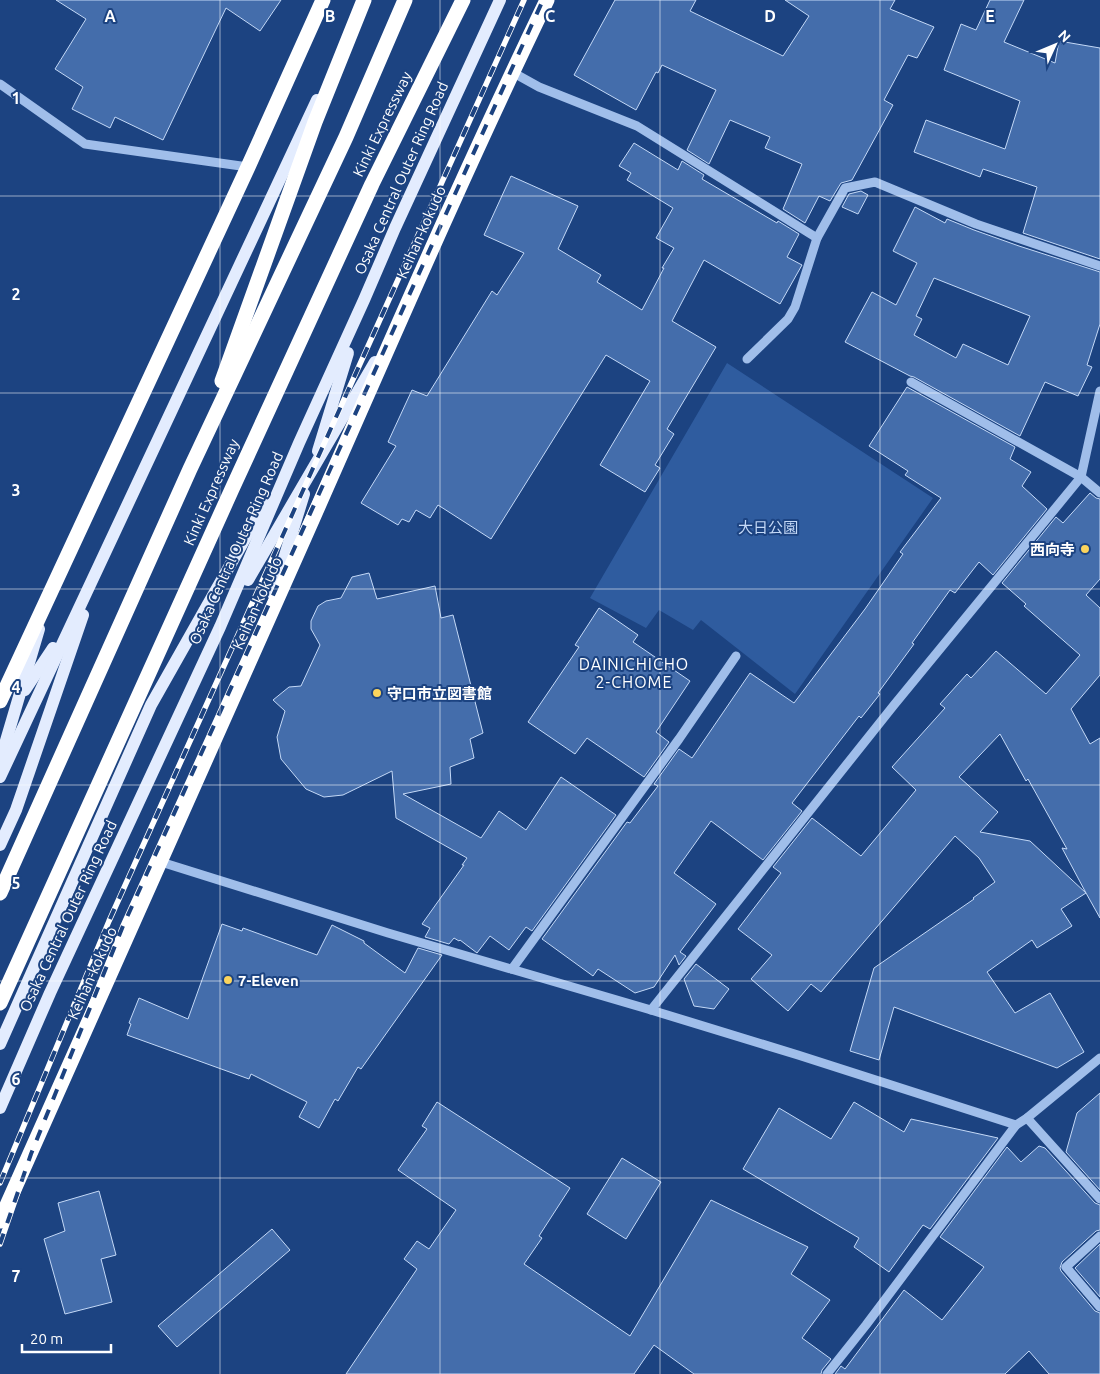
<svg xmlns="http://www.w3.org/2000/svg" width="1100" height="1374" font-family="Ubuntu,'Noto Sans JP',sans-serif">
<style>
.green{fill:#2f5c9f}
.building{fill:#446dab;stroke:#c4d9f7;fill-rule:evenodd}
.lines{fill:none;stroke-linecap:round;stroke-linejoin:round}
.minor{stroke:#a0beea;stroke-width:9}
.major{stroke:#e3ecfe;stroke-width:12}
.highway{stroke:#fff;stroke-width:15}
.rail-casing{stroke:#fff;stroke-width:5.5}
.rail{stroke:#1c4381;stroke-width:4;stroke-dasharray:11;stroke-linecap:butt}
.grid{fill:none;stroke:#fff;stroke-width:1;stroke-opacity:0.55}
.poi-dot{fill:#fbd45d;stroke:#1c4381;stroke-width:2}
.labels{text-anchor:middle;dominant-baseline:central;stroke-width:4;stroke-linejoin:round;paint-order:stroke}
.street-label{font-size:15px;fill:#fff;stroke:#1c4381}
.park-label{font-size:15px;fill:#c4d9f7;stroke:#1c4381}
.poi-label{font-size:15px;font-weight:bold;fill:#fff;stroke:#1c4381;text-anchor:start}
.neighbourhood-label{font-size:16px;letter-spacing:1px;fill:#fff;stroke:#1c4381}
.grid-label{font-size:16px;text-anchor:middle;font-weight:bold;fill:#fff;stroke:#1c4381;stroke-width:4;stroke-linejoin:round;paint-order:stroke}
</style>
<rect width="100%" height="100%" fill="#1c4381"/>
<!-- green -->
<path class="green" d="M727,363l206,135 -138,196 -94,-74 -8,10 -34,-20 -13,18 -56,-30z"/>
<!-- building -->
<g class="building">
<path d="M56,0h225l-21,31 -34,-23 -63,132 -48,-23 -5,11 -38,-19 11,-22 -28,-18 31,-50z"/>
<path d="M615,0h81l-6,11 93,45 26,-40 -24,-16h110l-5,9 44,18 -17,31 -9,-3 -24,45 9,5 -41,75 -11,3 -11,18 -11,-5 -14,27 -22,-14 19,-45 -37,-16 5,-11 -40,-17 -21,44 -22,-14 29,-60 -54,-25 -4,8 -2,-1 -20,38 -62,-35z"/>
<path d="M990,0h34l-20,42 51,21 4,-22 41,7v211l-77,-26 14,-46 -54,-18 -3,8 -66,-25 12,-32 79,29 15,-48 -76,-31 17,-46 15,6z"/>
<path d="M634,143l44,27 4,-9 22,14 -2,4 75,44 1,-2 21,13 -12,23 15,8 -22,39 -76,-44 -32,61 44,26 -49,82 7,5 -19,31 5,3 -15,24 -45,-27 50,-84 -44,-26 -115,184 -53,-34 -8,13 -14,-8 -7,12 -7,-3 -4,6 -37,-22 35,-57 -8,-4 24,-52 15,6 65,-105 5,4 27,-42 -40,-18 27,-59 67,30 -20,43 43,26 -4,7 45,28 22,-42h-2l12,-20 -18,-10 17,-30 -46,-28 4,-7 -12,-7z"/>
<path d="M861,191l7,4 -10,19 -16,-7 7,-13z"/>
<path d="M915,207l30,16 2,-4 27,11 45,16 81,26v52l-13,41 5,2 -14,29 -33,-14 -25,54 -106,-59 -4,-1 -65,-34 27,-50 24,13 21,-42 -24,-12zM934,278l96,38 -22,49 -45,-21 -7,14 -42,-23 8,-16 -6,-3z"/>
<path d="M907,387l108,60 -5,12 21,13 -9,14 25,23 -54,66 -14,-13 -24,31 -5,-3 -38,53 2,1 -36,49 2,1 -19,24 -2,-2 -67,87 10,8 -39,49 -52,-39 -37,52 42,31 -36,48 6,4 -7,9 -4,-10 -21,32 -19,6 -37,-24 -5,7 -51,-37 85,-117 3,1 28,-37 -4,-2 25,-35 13,9 58,-85 44,30 71,-94 38,-55 -3,-2 41,-54 -36,-23 3,-4 -39,-25z"/>
<path d="M1090,493l6,5 4,1v80l-14,16 14,13v67l-29,34 19,35 10,-6v180l-14,-25 -25,16 11,17 -35,22 -5,-8 -45,32 28,41 35,-20 34,59 -27,16 -163,-61 -15,53 -29,-9 24,-83 100,-69 -1,-1 22,-16 -16,-24 -24,-22 -134,156 -10,-8 -23,27 -37,-32 21,-24 -34,-26 43,-56 -8,-6 39,-49 49,38 55,-66 -24,-23 53,-59 -5,-4 27,-30 4,4 25,-27 50,43 34,-39 -56,-49 2,-2 -24,-21 54,-66 7,6zM1000,734l26,47 2,-2 39,70 -5,-1 24,45 -56,-52 -50,-9 18,-20 -39,-35z"/>
<path d="M369,573l8,26 58,-13 6,32 12,-3 30,118 -13,6 4,19 -24,9 1,17 -48,10 78,44 18,-27 27,19 35,-53 55,38 -84,116 -6,-4 -17,23 -19,-14 -13,17 -17,-13 -1,1 -5,-3 -5,6 -24,-7 5,-9 -8,-4 42,-59h-2l5,-7 -71,-40 -4,-47 -49,24 -19,2 -18,-8 -25,-30 -4,-22 8,-26 -12,-11 16,-13 12,-1 19,-41 -9,-16v-8l7,-15 8,-5 15,-3 11,-21z"/>
<path d="M599,608l39,27 -5,7 57,39 -34,51 13,10 -25,35 -57,-39 -12,16 -47,-32 51,-75 -4,-2z"/>
<path d="M222,924l20,7 1,-3 74,27 15,-30 32,16v2l41,30 13,-25 24,7 -81,114 -3,-2 -20,34 -3,-2 -16,29 -20,-11 8,-15 -56,-28 -2,5 -122,-44 4,-11 -2,-1 10,-25 49,21z"/>
<path d="M696,964l33,25 -15,20 -20,-3 -10,-27z"/>
<path d="M1100,1093v97l-34,-38 11,-39z"/>
<path d="M437,1102l133,86 -31,48 3,2 -18,26 106,72 81,-136 97,47 -17,27 39,26 -28,38 29,21 -9,11 -1,4h-127l-40,-29 -20,29h-288l71,-105 -13,-10 13,-18 12,8 27,-39 -58,-40 29,-41 -5,-3z"/>
<path d="M854,1102l50,30 7,-13 87,19 -68,91 -7,-4 -34,47 -35,-25 5,-9 -116,-69 36,-61 52,31z"/>
<path d="M1039,1146l6,2 50,55 5,2v25l-4,1 -34,31 -2,6 1,3 34,40 5,2v61h-51l-20,-23 -24,23h-170l6,-8 4,3 59,-79 38,30 42,-53 -44,-30 67,-90 14,15z"/>
<path d="M622,1158l39,24 -35,57 -39,-25z"/>
<path d="M99,1191l17,64 -15,4 11,43 -47,12 -21,-75 21,-8 -7,-28z"/>
<path d="M272,1229l18,21 -113,97 -19,-21z"/>
<path d="M1100,1244v53l-25,-29z"/>
</g>
<g class="lines">
<!-- minor -->
<g class="minor">
<path d="M512,72l27,15 98,39 180,112"/>
<path d="M0,84l85,60 163,23"/>
<path d="M747,359l41,-40 7,-12 22,-69 28,-50 30,-6 101,42 124,42"/>
<path d="M911,382l170,95 19,16"/>
<path d="M161,862l227,71 263,77 147,45 218,70"/>
<path d="M512,969l167,-230 57,-83"/>
<path d="M651,1010l243,-305 187,-228 19,-86"/>
<path d="M1027,1118l73,81"/>
<path d="M1100,1236l-34,31 34,40"/>
<path d="M827,1374l39,-49 150,-200 11,-7 73,-60"/>
</g>
<!-- major -->
<g class="major">
<path d="M318,451l30,-98"/>
<path d="M248,580l127,-218"/>
<path d="M273,594l31,-100"/>
<path d="M25,690l28,-42"/>
<path d="M0,761l39,-132"/>
<path d="M0,777l317,-677"/>
<path d="M0,845l16,-35 67,-195"/>
<path d="M0,1044l151,-339 116,-205"/>
<path d="M0,1108l50,-115 170,-366 79,-184 65,-143 31,-72 105,-228"/>
</g>
<!-- highway -->
<g class="highway">
<path d="M222,381l93,-259 49,-122"/>
<path d="M0,701l248,-534 75,-167"/>
<path d="M0,893l190,-424 156,-332 59,-137"/>
<path d="M0,1003l232,-514 140,-305 91,-184"/>
<path d="M0,1221c100,-223 200,-446 298,-669 82,-185 161,-370 249,-552"/>
</g>
<defs>
<g id="rail">
<path d="M0,1183l109,-262 415,-921"/>
<path d="M0,1244l31,-90 92,-228 420,-926"/>
</g>
</defs>
<!-- rail casing -->
<use href="#rail" class="rail-casing"/>
<!-- rail -->
<use href="#rail" class="rail"/>
</g>
<!-- grid -->
<path class="grid" d="M220,0v1374M440,0v1374M660,0v1374M880,0v1374M0,196h1100M0,393h1100M0,589h1100M0,785h1100M0,981h1100M0,1178h1100"/>
<!-- markers -->
<g class="poi-dot">
<circle cx="1085" cy="549" r="5"/>
<circle cx="377" cy="693" r="5"/>
<circle cx="228" cy="980" r="5"/>
</g>
<g class="labels">
<!-- street labels -->
<g class="street-label">
<text transform="translate(382 124) rotate(-64)">Kinki Expressway</text>
<text transform="translate(401 178) rotate(-66)">Osaka Central Outer Ring Road</text>
<text transform="translate(421 232) rotate(-66)">Keihan-kokudo</text>
<text transform="translate(211 492) rotate(-66)">Kinki Expressway</text>
<text transform="translate(236 548) rotate(-66)">Osaka Central Outer Ring Road</text>
<text transform="translate(257 603) rotate(-66)">Keihan-kokudo</text>
<text transform="translate(68 916) rotate(-65)">Osaka Central Outer Ring Road</text>
<text transform="translate(92 973) rotate(-66)">Keihan-kokudo</text>
</g>
<!-- park labels -->
<g class="park-label">
<text x="768" y="527">大日公園</text>
</g>
<!-- poi labels -->
<g class="poi-label">
<text x="1075" y="549" text-anchor="end">西向寺</text>
<text x="387" y="693">守口市立図書館</text>
<text x="238" y="980">7-Eleven</text>
</g>
<!-- neighbourhood labels -->
<g class="neighbourhood-label">
<text x="634" y="664">DAINICHICHO<tspan x="634" dy="18">2-CHOME</tspan></text>
</g>
</g>
<g class="grid-label">
<text x="110" y="22">A</text>
<text x="330" y="22">B</text>
<text x="550" y="22">C</text>
<text x="770" y="22">D</text>
<text x="990" y="22">E</text>
<text x="16" y="104">1</text>
<text x="16" y="300">2</text>
<text x="16" y="496">3</text>
<text x="16" y="693">4</text>
<text x="16" y="889">5</text>
<text x="16" y="1085">6</text>
<text x="16" y="1282">7</text>
</g>
<!-- north arrow -->
<g transform="translate(1055 45) rotate(46)" stroke="#1c4381" stroke-width="4" paint-order="stroke">
<path d="M0-4L9 19L0 12L-9 19Z" fill="#ffffff"/>
<text y="-8" font-size="14" font-weight="bold" text-anchor="middle" fill="#ffffff">N</text>
</g>
<!-- scale -->
<path d="M22 1344v8h89v-8" fill="none" stroke="#ffffff" stroke-width="2.5"/>
<text x="30" y="1344" font-size="15" fill="#ffffff" stroke="#1c4381" stroke-width="4" paint-order="stroke">20 m</text>
</svg>
